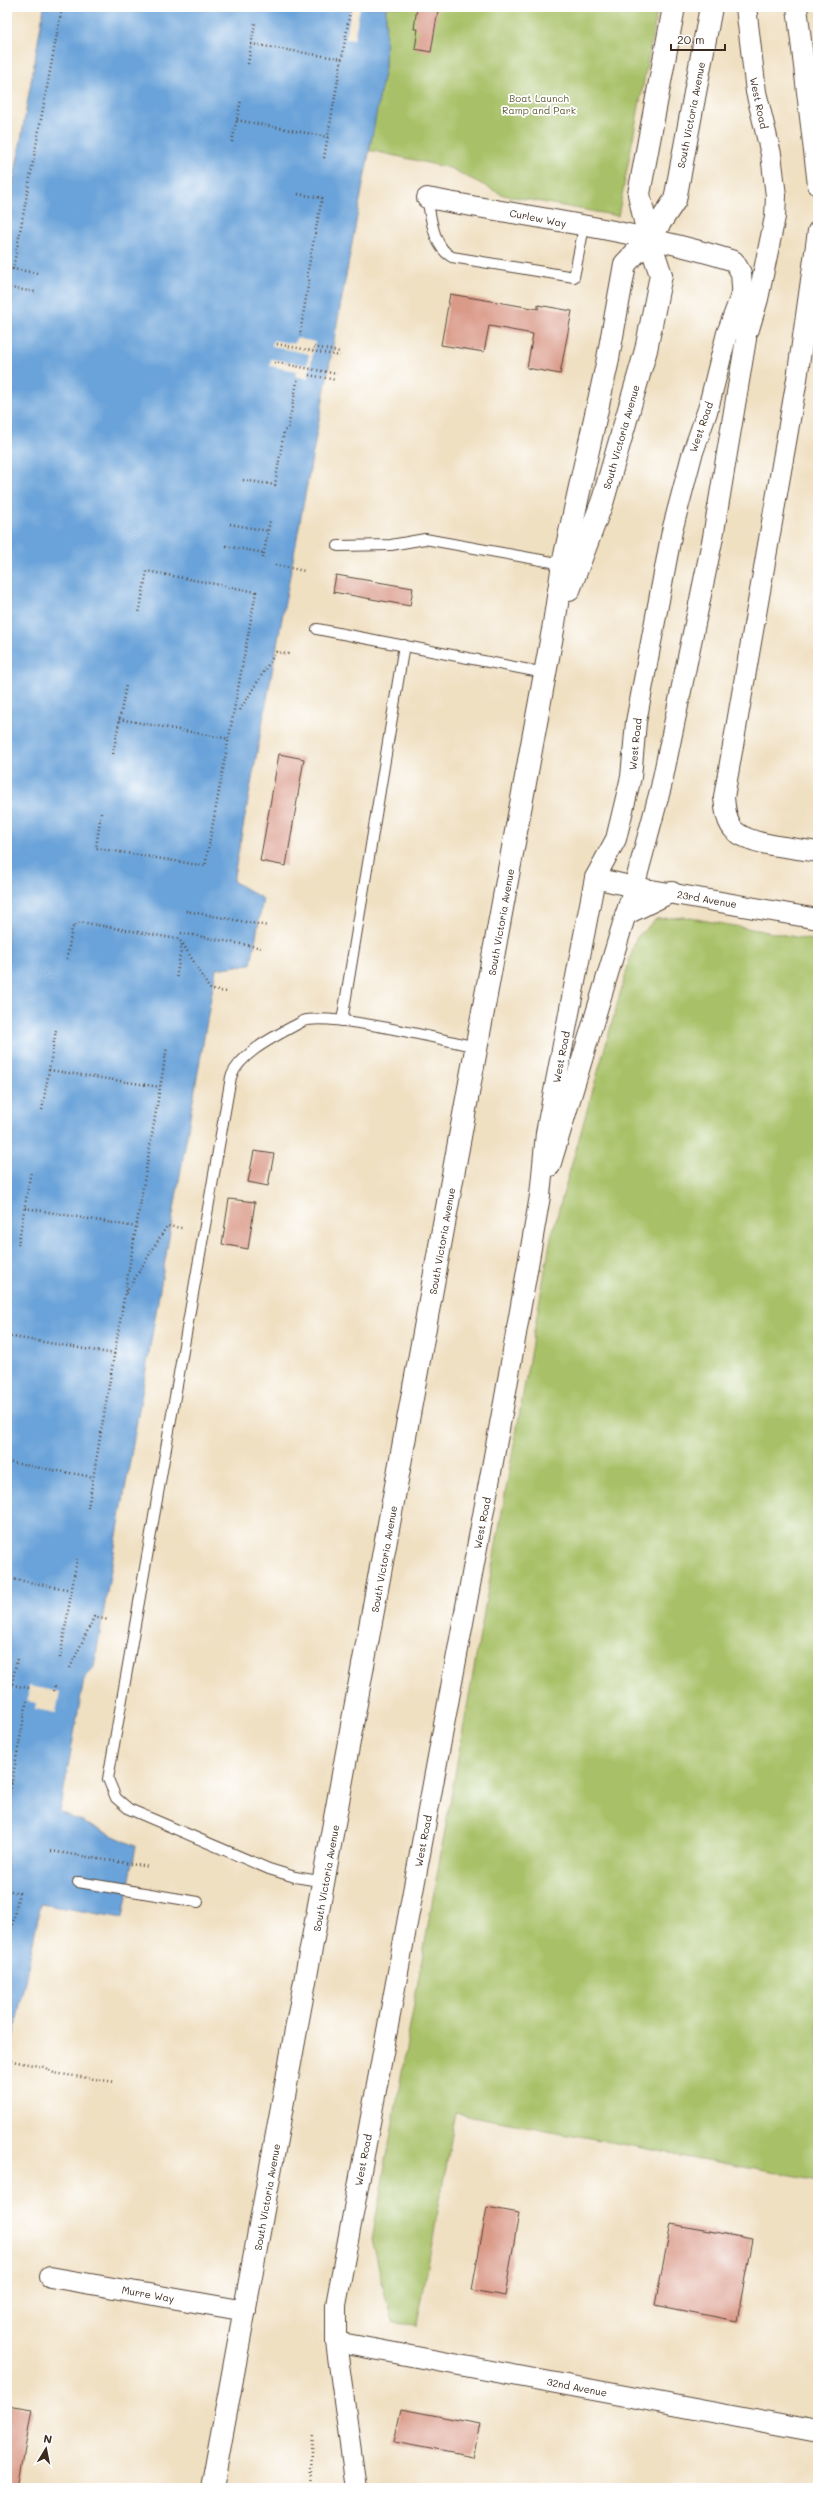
<svg xmlns="http://www.w3.org/2000/svg" width="825" height="2495" font-family="Mali,sans-serif">
<style>
.green{fill:#a8c167;stroke:#727642}
.water{fill:#6ba3d9;stroke:#53667c}
.pier{fill:#f0e0c2}
.building{fill:#da9a88}
.lines{fill:none;stroke-linecap:round;stroke-linejoin:round}
.service-casing{stroke:#564537;stroke-width:12}
.minor-casing{stroke:#564537;stroke-width:22}
.tertiary-casing{stroke:#564537;stroke-width:24}
.path{stroke:#564537;stroke-width:2.5;stroke-dasharray:1 3;stroke-linecap:butt}
.service{stroke:#fff;stroke-width:10}
.minor{stroke:#fff;stroke-width:20}
.tertiary{stroke:#fff;stroke-width:22}
.labels{text-anchor:middle;dominant-baseline:central;stroke-width:3.5;stroke-linejoin:round;paint-order:stroke}
.park-label{font-size:10px;fill:#615f38;stroke:#fff}
.street-label{font-size:10px;fill:#3b2a1e;stroke:#fff}
</style>
<rect width="100%" height="100%" fill="#fff"/>
<filter id="ink" filterUnits="userSpaceOnUse"><feTurbulence type="fractalNoise" baseFrequency=".025" numOctaves="2"/><feDisplacementMap in="SourceGraphic" scale="8" xChannelSelector="R" yChannelSelector="G"/><feConvolveMatrix kernelMatrix="1 2 1 2 8 2 1 2 1" color-interpolation-filters="sRGB"/></filter>
<filter id="wash" filterUnits="userSpaceOnUse"><feTurbulence type="fractalNoise" baseFrequency=".012" numOctaves="4" result="noise"/><feDisplacementMap in="SourceGraphic" scale="16" xChannelSelector="R" yChannelSelector="G"/><feGaussianBlur stdDeviation="0.9" result="paint"/><feColorMatrix in="noise" values="0 0 0 0 0 0 0 0 0 0 0 0 0 0 0 0 0 1.4 0 .05"/><feComposite in="paint" operator="in"/></filter>
<g filter="url(#wash)">
<rect width="100%" height="100%" fill="#f0e0c2"/>
<!-- green -->
<g class="green">
<path d="M386,7h272l-40,209 -115,-21 -53,-27 -81,-18 16,-83z"/>
<path d="M685,917l133,24v1240l-362,-68 -39,212 -25,-2 -20,-84 179,-1002 85,-299 20,-19z"/>
</g>
<!-- water -->
<path class="water" d="M44,7h342l-1,60 -152,814 30,18 -12,65 -35,5 -122,698 -10,12 -24,133 76,34 -13,72 -82,-14 -34,163v-1848z"/>
<!-- pier -->
<g class="pier">
<path d="M351,7h9l-6,33 -8,-1z"/>
<path d="M296,338l19,4 -7,37 -13,-3 1,-5 -26,-5 1,-7 36,6 2,-11 -37,-8 1,-6 21,4z"/>
<path d="M29,1686l31,6 -4,21 -21,-4 1,-6 -9,-2z"/>
</g>
<g id="blocks">
<!-- building -->
<g class="building">
<path d="M417,7l21,3 -7,42 -16,-3 3,-20h-4z"/>
<path d="M450,294l88,15v-4l34,6 -12,63 -33,-6 6,-34 -44,-8 -5,26 -43,-7z"/>
<path d="M336,575l77,13 -3,18 -77,-14z"/>
<path d="M279,754l25,5 -18,107 -26,-5z"/>
<path d="M254,1151l20,3 -6,32 -20,-4z"/>
<path d="M229,1199l26,3 -7,47 -26,-5z"/>
<path d="M487,2207l32,6 -14,83 -33,-6z"/>
<path d="M671,2224l81,15 -15,82 -82,-16z"/>
<path d="M7,2405l25,4 -14,79h-11z"/>
<path d="M401,2409l79,15 -7,33 -79,-15z"/>
</g>
</g>
</g>
<g filter="url(#ink)">
<use href="#blocks" fill-opacity="0" stroke="#564537" stroke-width="1"/>
<g class="lines">
<defs>
<g id="service">
<path d="M427,198c4,19 6,49 25,59l122,20 10,-50"/>
<path d="M338,546l53,-1 34,-6 138,25"/>
<path d="M317,629l228,44"/>
<path d="M342,1021l62,-376"/>
<path d="M78,1882l120,20"/>
<path d="M325,1882l-30,-5 -26,-8 -140,-60 -13,-11 -8,-19 123,-702c9,-25 49,-43 72,-56 28,-9 140,19 175,26"/>
</g>
<g id="minor">
<path d="M746,7l10,85 15,62 5,42 -1,21 -17,82 -9,30"/>
<path d="M797,7l21,178"/>
<path d="M427,198c101,19 209,32 307,63l7,12 5,66 -33,198 -52,250 -27,100 -84,279"/>
<path d="M818,231l-21,148 -73,418c1,11 2,27 12,35 18,14 60,16 82,20"/>
<path d="M595,878l39,9 184,32"/>
<path d="M625,915l47,-23"/>
<path d="M50,2277l196,34"/>
<path d="M336,2342l482,90"/>
<path d="M356,2488l-20,-146v-37l169,-908 35,-201 6,-63 49,-255 21,-39 15,-62 5,-55 36,-191 20,-76 16,-46 19,-76 15,-40"/>
</g>
<g id="tertiary">
<path d="M569,590l34,-90 43,-150 15,-75 -12,-36 26,-39 36,-193"/>
<path d="M212,2488l341,-1858 10,-66 44,-200 18,-100 24,-25 -10,-45 35,-187"/>
</g>
</defs>
<!-- service casing -->
<use href="#service" class="service-casing"/>
<!-- minor casing -->
<use href="#minor" class="minor-casing"/>
<!-- tertiary casing -->
<use href="#tertiary" class="tertiary-casing"/>
<!-- path -->
<g class="path">
<path d="M251,44l91,15"/>
<path d="M248,64l7,-41"/>
<path d="M237,120l91,17"/>
<path d="M232,142l9,-42"/>
<path d="M324,158l27,-151"/>
<path d="M298,194l24,4 -15,77 2,5 -10,59"/>
<path d="M37,273l-24,-4 49,-262"/>
<path d="M7,304l3,-16 26,4"/>
<path d="M277,344l63,12"/>
<path d="M314,347l26,5"/>
<path d="M274,362l63,12"/>
<path d="M309,375l27,5"/>
<path d="M243,480l32,5 9,-54 4,-3 10,-51"/>
<path d="M230,524l38,7"/>
<path d="M226,546l38,7"/>
<path d="M263,558l7,-38"/>
<path d="M275,565l30,6"/>
<path d="M240,710l36,-58 13,2"/>
<path d="M119,719l110,20"/>
<path d="M113,754l13,-69"/>
<path d="M101,813l-5,35 109,18 51,-274 -109,-21 -8,42"/>
<path d="M186,911l82,15"/>
<path d="M181,933l82,15"/>
<path d="M183,944l25,42 3,4 16,2"/>
<path d="M67,959l5,-31 8,-6 98,17 4,4 -6,37"/>
<path d="M49,1070l111,17"/>
<path d="M42,1110l14,-80"/>
<path d="M25,1208l111,19"/>
<path d="M18,1245l13,-74"/>
<path d="M126,1293l41,-67 15,2"/>
<path d="M7,1318l3,-18"/>
<path d="M7,1336l108,18"/>
<path d="M7,1462l86,15"/>
<path d="M88,1508l79,-461"/>
<path d="M7,1578l65,12"/>
<path d="M60,1658l17,-99"/>
<path d="M70,1668l24,-51 15,3"/>
<path d="M12,1685l17,3"/>
<path d="M54,1691l1,-7"/>
<path d="M7,1711l10,-53"/>
<path d="M7,1782l5,1"/>
<path d="M7,1808l20,-107"/>
<path d="M51,1851l98,16"/>
<path d="M7,1890l12,3 -12,59"/>
<path d="M7,2060l37,7 10,6 61,9"/>
<path d="M310,2488l3,-55"/>
</g>
<!-- service -->
<use href="#service" class="service"/>
<!-- minor -->
<use href="#minor" class="minor"/>
<!-- tertiary -->
<use href="#tertiary" class="tertiary"/>
</g>
</g>
<g class="labels">
<!-- park labels -->
<g class="park-label">
<text x="539" y="98">Boat Launch<tspan x="539" dy="12">Ramp and Park</tspan></text>
</g>
<!-- street labels -->
<g class="street-label">
<text transform="translate(759 103) rotate(78)">West Road</text>
<text transform="translate(691 115) rotate(-79)">South Victoria Avenue</text>
<text transform="translate(538 218) rotate(11)">Curlew Way</text>
<text transform="translate(701 427) rotate(-71)">West Road</text>
<text transform="translate(621 437) rotate(-74)">South Victoria Avenue</text>
<text transform="translate(635 744) rotate(-84)">West Road</text>
<text transform="translate(707 899) rotate(10)">23rd Avenue</text>
<text transform="translate(501 922) rotate(-80)">South Victoria Avenue</text>
<text transform="translate(561 1057) rotate(-79)">West Road</text>
<text transform="translate(442 1241) rotate(-80)">South Victoria Avenue</text>
<text transform="translate(482 1523) rotate(-79)">West Road</text>
<text transform="translate(384 1559) rotate(-80)">South Victoria Avenue</text>
<text transform="translate(423 1841) rotate(-79)">West Road</text>
<text transform="translate(326 1878) rotate(-80)">South Victoria Avenue</text>
<text transform="translate(363 2160) rotate(-79)">West Road</text>
<text transform="translate(267 2197) rotate(-80)">South Victoria Avenue</text>
<text transform="translate(148 2294) rotate(10)">Murre Way</text>
<text transform="translate(577 2387) rotate(11)">32nd Avenue</text>
</g>
</g>
<!-- margin -->
<rect width="825" height="2495" fill="none" stroke="#fff" stroke-width="24"/>
<!-- north arrow -->
<g transform="translate(46 2449) rotate(10)" stroke="#ffffff" stroke-width="3" paint-order="stroke">
<path d="M0-3L7 15L0 10L-7 15Z" fill="#3b2a1e"/>
<text y="-6" font-size="11" font-weight="bold" text-anchor="middle" fill="#3b2a1e">N</text>
</g>
<!-- scale -->
<path d="M671 44v6h54v-6" fill="none" stroke="#3b2a1e" stroke-width="2"/>
<text x="677" y="44" font-size="12" fill="#3b2a1e" stroke="#ffffff" stroke-width="3" paint-order="stroke">20 m</text>
</svg>
